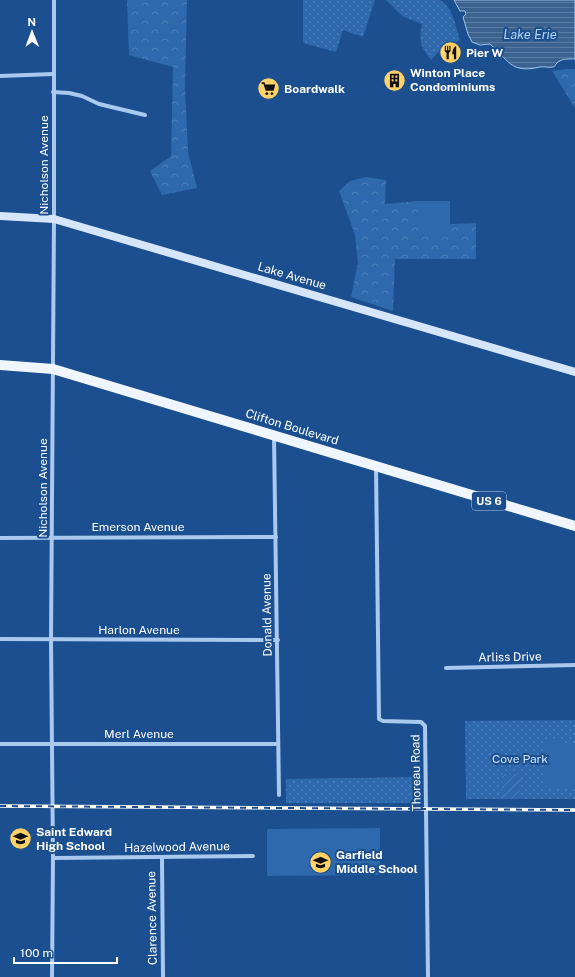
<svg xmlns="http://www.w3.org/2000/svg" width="575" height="977" font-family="'Public Sans',sans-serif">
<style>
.grass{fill:url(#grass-dots)}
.forest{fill:url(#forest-crowns)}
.garden{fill:url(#garden-furrows)}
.pitch{fill:#2e69ad}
.water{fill:url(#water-rules);stroke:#9cc4f0}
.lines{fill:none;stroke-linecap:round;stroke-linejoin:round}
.street{stroke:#a9c9ee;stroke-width:4}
.secondary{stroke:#d6e6fa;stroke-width:8}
.primary{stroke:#f0f6ff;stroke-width:10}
.rail-casing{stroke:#fff;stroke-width:3.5}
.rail{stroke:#1b4f8f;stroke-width:2;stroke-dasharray:6;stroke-linecap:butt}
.labels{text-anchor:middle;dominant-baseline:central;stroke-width:4;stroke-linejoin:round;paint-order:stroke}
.shield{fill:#1b4f8f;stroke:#bbcadd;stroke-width:1}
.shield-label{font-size:11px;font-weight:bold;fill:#fff}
.poi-label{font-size:12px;font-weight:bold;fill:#fff;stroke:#1b4f8f;text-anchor:start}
.street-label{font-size:12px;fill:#fff;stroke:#1b4f8f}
.park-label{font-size:12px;fill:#cfe3fa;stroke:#1b4f8f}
.water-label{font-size:13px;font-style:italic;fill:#b5d3f5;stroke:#1b4f8f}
</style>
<defs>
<pattern id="grass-dots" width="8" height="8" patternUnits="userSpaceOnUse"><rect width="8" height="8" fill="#2e69ad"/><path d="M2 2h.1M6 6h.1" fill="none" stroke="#4d80b9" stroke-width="1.8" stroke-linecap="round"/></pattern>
<pattern id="forest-crowns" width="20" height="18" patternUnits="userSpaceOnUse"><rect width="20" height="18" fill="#2e69ad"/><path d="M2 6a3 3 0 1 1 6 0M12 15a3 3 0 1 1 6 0" fill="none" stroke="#4d80b9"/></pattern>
<pattern id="garden-furrows" width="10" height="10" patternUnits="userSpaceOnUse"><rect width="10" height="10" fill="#2e69ad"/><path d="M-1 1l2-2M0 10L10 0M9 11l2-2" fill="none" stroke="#4d80b9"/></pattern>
<pattern id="water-rules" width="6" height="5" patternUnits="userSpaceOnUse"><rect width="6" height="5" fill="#3c6290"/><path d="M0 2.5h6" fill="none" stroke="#597aa1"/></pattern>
</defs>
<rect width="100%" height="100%" fill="#1b4f8f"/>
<!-- grass -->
<g class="grass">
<path d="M303,0h72l-12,37 -20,-7 -7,22 -33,-9z"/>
<path d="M386,0h54c14,9 15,25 20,40l-20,10 -9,10c-11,-15 -12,-17 -9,-36l-20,-8z"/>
<path d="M575,720v79h-109l-1,-78z"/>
<path d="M420,777v26h-134v-24z"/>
</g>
<!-- forest -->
<g class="forest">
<path d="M127,0h60l-2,87 3,65 9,36 -35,7 -12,-24 21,-15 2,-89 -44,-12z"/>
<path d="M567,69h8v39l-23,-37z"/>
<path d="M366,177l20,3 -1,24 34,-3v36h31v-13l26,-1v36h-81l-2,52 -42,-14 7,-34 -3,-28 -16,-44 11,-10z"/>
</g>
<!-- garden -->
<path class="garden" d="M502,774h19l-1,25h-18z"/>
<!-- pitch -->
<g class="pitch">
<path d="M419,201h31v36h-32z"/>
<path d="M557,738l18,10v39h-28l-3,-3v-45z"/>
<path d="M380,828v47l-113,1v-47z"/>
</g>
<!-- water -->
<path class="water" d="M454,0h121v59c-6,0 -13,-1 -18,4 -3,3 0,2 -4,4 -5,1 -9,-1 -13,0 -30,7 -31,-7 -50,-23l-10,1 -8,-3 -4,-8 -5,-17 3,-3 -1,-3h-5z"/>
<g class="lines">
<!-- street -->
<g class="street">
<path d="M0,76l53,-2"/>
<path d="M53,92l16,1 13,3 17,8 46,11"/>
<path d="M274,436l5,359"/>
<path d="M376,467l3,252 4,2 38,1 4,4 3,251"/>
<path d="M0,538l276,-1"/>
<path d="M0,639l278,1"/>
<path d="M446,668l129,-3"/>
<path d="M0,744h278"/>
<path d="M53,858l200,-2"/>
<path d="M162,858l1,119"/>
<path d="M52,977l1,-119 -2,-219 3,-420v-219"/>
</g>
<!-- secondary -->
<path class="secondary" d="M0,216l54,3 521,153"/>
<!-- primary -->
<path class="primary" d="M0,365l53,4 522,157"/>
<defs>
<path id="rail" d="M0,806l575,4"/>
</defs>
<!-- rail casing -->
<use href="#rail" class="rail-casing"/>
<!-- rail -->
<use href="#rail" class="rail"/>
</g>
<!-- icons -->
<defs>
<symbol id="restaurant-disc" viewBox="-11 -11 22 22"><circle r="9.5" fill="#ffd166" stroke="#1b4f8f"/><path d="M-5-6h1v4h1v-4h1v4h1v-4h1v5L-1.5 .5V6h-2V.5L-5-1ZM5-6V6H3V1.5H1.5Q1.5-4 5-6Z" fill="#111"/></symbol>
<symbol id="building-disc" viewBox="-11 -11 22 22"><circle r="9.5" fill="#ffd166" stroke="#1b4f8f"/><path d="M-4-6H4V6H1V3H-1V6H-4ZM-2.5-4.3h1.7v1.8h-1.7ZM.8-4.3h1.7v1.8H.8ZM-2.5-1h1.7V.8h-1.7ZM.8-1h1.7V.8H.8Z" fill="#111"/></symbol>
<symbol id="supermarket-disc" viewBox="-11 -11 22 22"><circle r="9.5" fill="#ffd166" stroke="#1b4f8f"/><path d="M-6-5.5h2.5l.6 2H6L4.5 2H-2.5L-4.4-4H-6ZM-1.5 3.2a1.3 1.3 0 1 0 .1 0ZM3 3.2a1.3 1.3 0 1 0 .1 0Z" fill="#111"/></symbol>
<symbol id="school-disc" viewBox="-11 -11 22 22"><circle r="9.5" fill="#ffd166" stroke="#1b4f8f"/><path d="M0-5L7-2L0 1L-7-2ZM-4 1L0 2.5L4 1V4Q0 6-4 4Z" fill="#111"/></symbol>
</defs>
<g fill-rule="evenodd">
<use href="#restaurant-disc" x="438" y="40" width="25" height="25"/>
<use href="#building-disc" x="382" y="68" width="25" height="25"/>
<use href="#supermarket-disc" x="256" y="76" width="25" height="25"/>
<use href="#school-disc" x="8" y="826" width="25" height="25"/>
<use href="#school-disc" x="308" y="850" width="25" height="25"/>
</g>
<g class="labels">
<!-- shield labels -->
<rect class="shield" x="472" y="492" width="34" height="18" rx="3"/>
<g class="shield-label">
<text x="489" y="501">US 6</text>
</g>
<!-- poi labels -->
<g class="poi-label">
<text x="466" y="53">Pier W</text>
<text x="410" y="73">Winton Place<tspan x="410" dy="14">Condominiums</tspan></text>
<text x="284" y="89">Boardwalk</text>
<text x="36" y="832">Saint Edward<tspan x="36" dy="14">High School</tspan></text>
<text x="336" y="855">Garfield<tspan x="336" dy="14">Middle School</tspan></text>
</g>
<!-- street labels -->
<g class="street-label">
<text transform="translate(44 165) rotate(-90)">Nicholson Avenue</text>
<text transform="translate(292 276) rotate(16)">Lake Avenue</text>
<text transform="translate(292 427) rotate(17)">Clifton Boulevard</text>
<text transform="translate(43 488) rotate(-90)">Nicholson Avenue</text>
<text x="138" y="527">Emerson Avenue</text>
<text transform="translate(267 615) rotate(-91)">Donald Avenue</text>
<text x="139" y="630">Harlon Avenue</text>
<text transform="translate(510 657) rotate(-1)">Arliss Drive</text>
<text x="139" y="734">Merl Avenue</text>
<text transform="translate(416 773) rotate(-91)">Thoreau Road</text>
<text transform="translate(177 847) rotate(-1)">Hazelwood Avenue</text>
<text transform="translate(152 918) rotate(-91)">Clarence Avenue</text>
</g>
<!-- park labels -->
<g class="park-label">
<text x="520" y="759">Cove Park</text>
</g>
<!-- water labels -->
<g class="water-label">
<text x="530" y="34">Lake Erie</text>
</g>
</g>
<!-- north arrow -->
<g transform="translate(32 32) rotate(359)" stroke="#1b4f8f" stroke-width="3" paint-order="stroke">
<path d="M0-3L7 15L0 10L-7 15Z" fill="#ffffff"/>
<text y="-6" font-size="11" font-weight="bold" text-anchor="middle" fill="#ffffff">N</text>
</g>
<!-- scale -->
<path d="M14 957v6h103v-6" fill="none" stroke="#ffffff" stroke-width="2"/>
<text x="20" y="957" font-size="12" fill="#ffffff" stroke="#1b4f8f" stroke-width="3" paint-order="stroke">100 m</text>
</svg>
